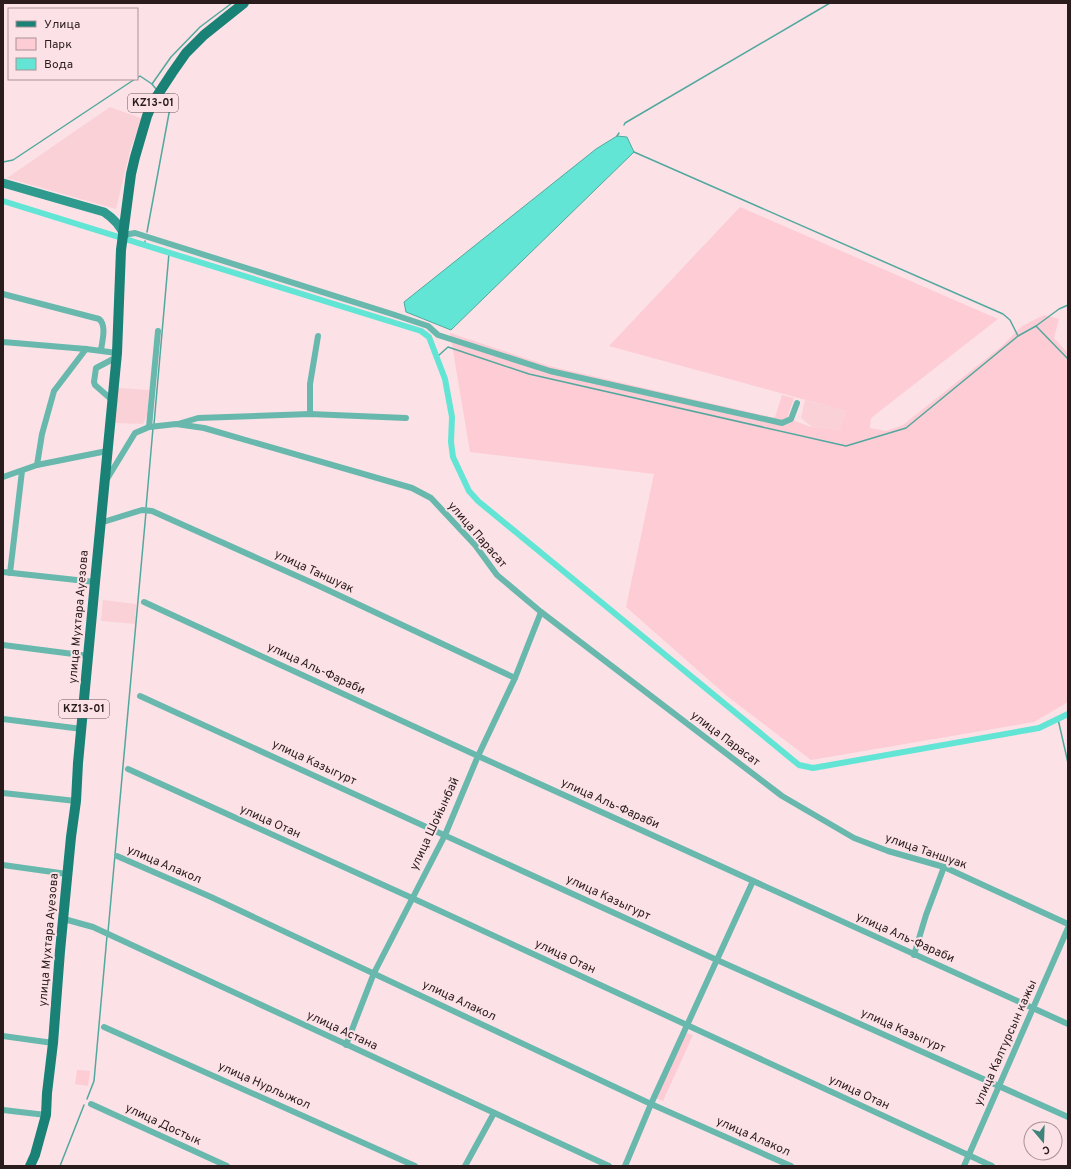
<svg xmlns="http://www.w3.org/2000/svg" width="1071" height="1169" font-family="Overpass,sans-serif">
<style>
.built{fill:#f9d1d7}
.green{fill:#fdccd4}
.water{fill:#63e5d5;stroke:#52a89e}
.lines{fill:none;stroke-linecap:round;stroke-linejoin:round}
.stream{stroke:#52a89e;stroke-width:1.5}
.canal{stroke:#63e5d5;stroke-width:6}
.street{stroke:#69b8ad;stroke-width:6}
.secondary{stroke:#2f9a8e;stroke-width:9}
.primary{stroke:#198176;stroke-width:10}
.labels{text-anchor:middle;dominant-baseline:central;stroke-width:4;stroke-linejoin:round;paint-order:stroke}
.shield{fill:#fce2e6;stroke:#695759;stroke-width:1}
.shield-label{font-size:11px;font-weight:bold;fill:#2a1b1d}
.street-label{font-size:12px;fill:#2a1b1d;stroke:#fce2e6}
</style>
<rect width="100%" height="100%" fill="#fce2e6"/>
<!-- built -->
<g class="built">
<path d="M110,107l33,12 -12,28 -15,62 -109,-31z"/>
<path d="M118,388l31,2 -2,26 -4,8 -28,-1z"/>
<path d="M805,400l41,11 -7,19 -27,-3 -11,-9z"/>
<path d="M103,600l33,4 -1,20 -34,-3z"/>
</g>
<!-- green -->
<g class="green">
<path d="M740,207l258,112 -127,99 -1,10 16,3 17,-6 99,-79 20,-20 22,-11 15,4 -5,19 14,15v349l-34,20 -223,38 -84,-64 -101,-89 28,-133 -184,-22 -20,-119 99,33 222,51h4l7,-22 12,3 -7,20 24,9 28,3 7,-19 -237,-65z"/>
<path d="M682,1031l11,4 -30,66 -12,-5z"/>
<path d="M77,1070l13,1 -2,15 -13,-2z"/>
</g>
<!-- water -->
<path class="water" d="M617,136l10,1 7,15 -183,178 -45,-18 -2,-10 192,-153z"/>
<g class="lines">
<!-- stream -->
<g class="stream">
<path d="M137,78l3,-2 12,8 4,5"/>
<path d="M152,84l19,-27 29,-30 32,-24"/>
<path d="M624,125l1,-2 205,-120"/>
<path d="M617,136l2,-3"/>
<path d="M634,152l369,162 7,6 8,16"/>
<path d="M3,162l10,-2 122,-81"/>
<path d="M147,232l25,-135 -4,-3"/>
<path d="M145,245v-4"/>
<path d="M1036,326l32,33"/>
<path d="M438,356l10,-9 81,27 317,72 60,-18 112,-92 18,-10 23,-17 9,-4"/>
<path d="M154,424l15,-171"/>
<path d="M146,508l7,-80"/>
<path d="M1058,719l10,44"/>
<path d="M108,932l38,-420"/>
<path d="M87,1099l7,-18 13,-145"/>
<path d="M60,1166l24,-61"/>
</g>
<!-- canal -->
<path class="canal" d="M3,201l418,130 8,6 16,42 7,38 -1,25 2,15 16,34 9,10 321,264 14,3 226,-40 29,-14"/>
<!-- street -->
<g class="street">
<path d="M124,235l11,-2 257,81 36,12 10,9 112,36 232,52 9,-4 6,-16"/>
<path d="M3,294l96,25c8,6 3,23 2,31"/>
<path d="M3,342l83,7 31,4"/>
<path d="M112,400l-17,-15 -1,-3 2,-14 21,-11"/>
<path d="M310,414v-30l8,-48"/>
<path d="M178,424l20,-6 112,-4 96,4"/>
<path d="M149,427l9,-96"/>
<path d="M37,465l5,-31 12,-43 32,-42"/>
<path d="M3,477l34,-12 70,-14"/>
<path d="M107,479l28,-46 14,-6 27,-3 28,4 208,60 19,10 44,47 22,30 44,37 241,184 72,42 34,13 56,16 124,57"/>
<path d="M100,523l42,-13 10,1 165,74 198,93"/>
<path d="M3,572l92,10"/>
<path d="M10,573l12,-102"/>
<path d="M144,602l334,154 590,268"/>
<path d="M3,645l86,11"/>
<path d="M140,696l577,264 351,157"/>
<path d="M3,719l79,10"/>
<path d="M128,769l284,129 580,268"/>
<path d="M3,793l73,8"/>
<path d="M117,856l94,41 440,207 140,62"/>
<path d="M3,865l64,9"/>
<path d="M64,919l29,8 516,239"/>
<path d="M914,955l12,-40 18,-48"/>
<path d="M104,1027l311,139"/>
<path d="M3,1036l50,7"/>
<path d="M346,1045l28,-72 71,-138 33,-79 37,-78 26,-66"/>
<path d="M91,1104l136,62"/>
<path d="M3,1110l43,5"/>
<path d="M465,1166l29,-53"/>
<path d="M625,1166l26,-62 102,-223"/>
<path d="M964,1166l104,-238"/>
</g>
<!-- secondary -->
<path class="secondary" d="M3,183l101,29c9,6 16,13 20,23"/>
<!-- primary -->
<path class="primary" d="M30,1166l5,-11 11,-40 1,-22 6,-50 7,-92 11,-114 5,-36 2,-38 17,-181 22,-229 4,-103 10,-76 4,-17 12,-41 6,-14 19,-29 14,-20 18,-18 40,-32"/>
</g>
<g class="labels">
<!-- shield labels -->
<g class="shield">
<rect x="128" y="94" width="50" height="18" rx="3"/>
<rect x="59" y="700" width="50" height="18" rx="3"/>
</g>
<g class="shield-label">
<text x="153" y="103">KZ13-01</text>
<text x="84" y="709">KZ13-01</text>
</g>
<!-- street labels -->
<g class="street-label">
<text transform="translate(477 535) rotate(49)">улица Парасат</text>
<text transform="translate(314 572) rotate(25)">улица Таншуак</text>
<text transform="translate(79 617) rotate(-85)">улица Мухтара Ауезова</text>
<text transform="translate(316 669) rotate(25)">улица Аль-Фараби</text>
<text transform="translate(725 739) rotate(37)">улица Парасат</text>
<text transform="translate(314 763) rotate(25)">улица Казыгурт</text>
<text transform="translate(610 804) rotate(24)">улица Аль-Фараби</text>
<text transform="translate(270 822) rotate(24)">улица Отан</text>
<text transform="translate(435 824) rotate(-65)">улица Шойынбай</text>
<text transform="translate(926 852) rotate(19)">улица Таншуак</text>
<text transform="translate(164 865) rotate(23)">улица Алакол</text>
<text transform="translate(608 898) rotate(25)">улица Казыгурт</text>
<text transform="translate(905 938) rotate(24)">улица Аль-Фараби</text>
<text transform="translate(49 940) rotate(-85)">улица Мухтара Ауезова</text>
<text transform="translate(565 957) rotate(25)">улица Отан</text>
<text transform="translate(459 1001) rotate(25)">улица Алакол</text>
<text transform="translate(342 1031) rotate(25)">улица Астана</text>
<text transform="translate(903 1031) rotate(24)">улица Казыгурт</text>
<text transform="translate(1006 1043) rotate(-66)">улица Калтурсын кажы</text>
<text transform="translate(264 1086) rotate(24)">улица Нурлыжол</text>
<text transform="translate(859 1093) rotate(25)">улица Отан</text>
<text transform="translate(163 1125) rotate(25)">улица Достык</text>
<text transform="translate(753 1137) rotate(24)">улица Алакол</text>
</g>
</g>
<!-- border -->
<rect width="1071" height="1169" fill="none" stroke="#2a1b1d" stroke-width="8"/>
<!-- legend -->
<rect x="8" y="8" width="130" height="72" fill="#fce2e6" stroke="#a89296"/>
<rect x="16" y="21" width="20" height="6" fill="#198176" stroke="#a89296"/>
<text x="44" y="28" font-size="12" fill="#2a1b1d">Улица</text>
<rect x="16" y="38" width="20" height="12" fill="#fdccd4" stroke="#a89296"/>
<text x="44" y="48" font-size="12" fill="#2a1b1d">Парк</text>
<rect x="16" y="58" width="20" height="12" fill="#63e5d5" stroke="#a89296"/>
<text x="44" y="68" font-size="12" fill="#2a1b1d">Вода</text>
<!-- north arrow -->
<g transform="translate(1043 1141) rotate(161)"><circle r="19" fill="#fce2e6" stroke="#a89296"/>
<path d="M0-3L7 15L0 10L-7 15Z" fill="#3e847b"/>
<text y="-6" font-size="11" font-weight="bold" text-anchor="middle" fill="#2a1b1d">С</text>
</g>
</svg>
